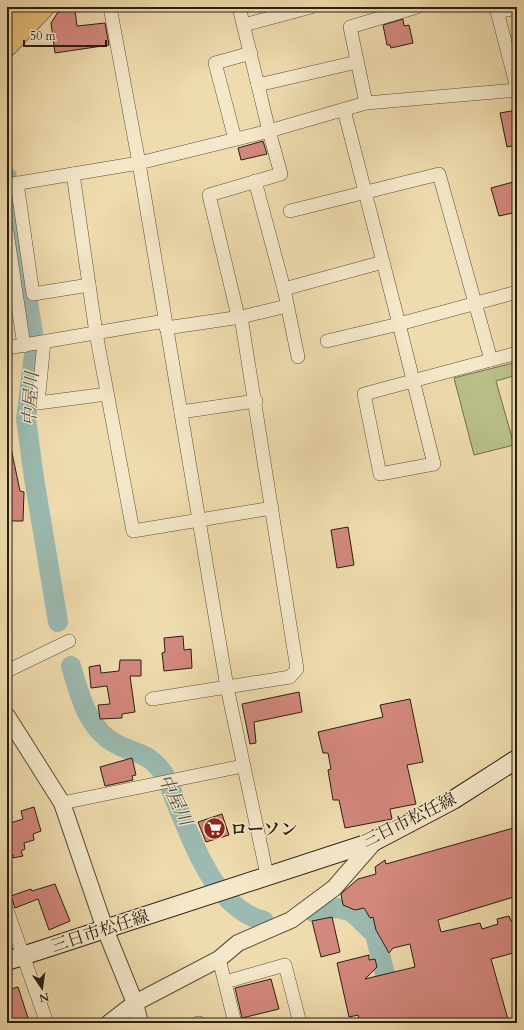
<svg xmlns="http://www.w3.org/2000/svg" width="524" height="1030" font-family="Cardo,'Noto Serif JP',serif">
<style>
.green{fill:#bac089;stroke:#726f4e}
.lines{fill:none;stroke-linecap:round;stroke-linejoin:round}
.river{stroke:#9bbab1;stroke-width:20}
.building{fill:#d3887e;stroke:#291e14}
.minor-casing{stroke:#5a4e3a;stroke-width:14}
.tertiary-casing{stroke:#5a4e3a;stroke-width:18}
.secondary-casing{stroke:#291e14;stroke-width:20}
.trunk-casing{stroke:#291e14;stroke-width:22}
.minor{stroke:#f5e8ca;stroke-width:13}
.tertiary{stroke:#f5e8ca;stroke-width:16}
.secondary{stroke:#f5e8ca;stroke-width:18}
.trunk{stroke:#e8be77;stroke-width:21}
.labels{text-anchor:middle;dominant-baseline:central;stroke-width:3;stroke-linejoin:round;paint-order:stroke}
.street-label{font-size:17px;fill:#291e14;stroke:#f5e8ca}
.poi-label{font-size:17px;font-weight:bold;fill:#291e14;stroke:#f5e8ca;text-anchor:start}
.water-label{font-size:18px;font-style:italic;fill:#4b4d43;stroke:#f5e8ca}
</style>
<rect width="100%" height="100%" fill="#efdcae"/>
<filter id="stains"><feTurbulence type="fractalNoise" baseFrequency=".005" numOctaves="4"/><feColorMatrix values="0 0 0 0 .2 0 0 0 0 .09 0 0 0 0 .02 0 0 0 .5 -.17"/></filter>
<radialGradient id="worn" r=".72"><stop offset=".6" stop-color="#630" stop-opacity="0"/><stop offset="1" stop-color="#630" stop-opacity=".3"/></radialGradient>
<!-- green -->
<path class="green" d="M517,362v13l-21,6 18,64 -40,10 -20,-77z"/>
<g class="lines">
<!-- river -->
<g class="river">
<path d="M7,177l26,156 1,21 -8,65 8,59 24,144"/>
<path d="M71,666c9,30 17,66 49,80 18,8 27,7 41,24 7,8 10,21 14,30 18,42 39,108 89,121"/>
<path d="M313,912l25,-4 14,4 23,22 22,89"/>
</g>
</g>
<!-- building -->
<g class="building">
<path d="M75,10l2,16 28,-3 4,22 -54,8 -4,-30 7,-11z"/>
<path d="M403,19l1,7 5,-1 4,18 -22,5 -1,-3h-3l-4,-20z"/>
<path d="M517,110v35l-10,2 -7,-34z"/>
<path d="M263,141l4,13 -26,6 -3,-12z"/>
<path d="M517,181v31l-18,4 -8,-28z"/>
<path d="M7,448h4l9,43 4,1 -1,29h-16z"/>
<path d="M348,527l6,38 -17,3 -6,-38z"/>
<path d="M183,636l1,14 7,-1 1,19 -28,3 -2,-18 3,-1 -1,-14z"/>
<path d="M120,660h21v16h-11l5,36 -13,2v4l-22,1 -2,-14 12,-1 -3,-18 -16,2 -2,-21 11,-2 1,8 18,-2z"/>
<path d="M299,692l3,20 -48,10 2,21 -6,1 -8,-40z"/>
<path d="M410,699l13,63 -16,3 9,39 -26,5 2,10 -47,9 -6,-28h-6l-5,-30 3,-1 -3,-16h-5l-5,-21 65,-15 -3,-12z"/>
<path d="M132,758l4,17 -4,1 1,4 -28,6 -5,-19z"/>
<path d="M34,807l7,24 -8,3 1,6 -10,3 1,6 -4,2 2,5 -10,2v-3l-6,2v-33l16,-5 -2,-8z"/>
<path d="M222,814l7,21 -23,7 -8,-20z"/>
<path d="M517,827v69l-79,24 3,12 39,-9 2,6 16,-5 -1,-5 12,-3 2,5 6,-1v32l-26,7 18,64h-149l-2,-8 -9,2 -12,-54 32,-8v5l6,-1 2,8 -12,12 50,-12 -5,-23 -17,4 -4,5 -13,-23 -3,-13 -3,1 -6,-10 -9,2 -12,-5 -2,-11 2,-2 15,-13 18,-5 -1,-7 10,-7 1,4z"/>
<path d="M55,884l15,37 -21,9 -11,-31 -23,9 -4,-12 20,-7 1,2z"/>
<path d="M332,917l8,35 -19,5 -9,-36z"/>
<path d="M271,979l8,30 -37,9 -7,-30z"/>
<path d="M18,987l10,31 -14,5h-7v-33z"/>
</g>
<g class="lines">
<defs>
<g id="minor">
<path d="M110,7l29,156 130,-32 97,-28 151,-13"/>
<path d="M496,7l21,81"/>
<path d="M497,12l20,-4"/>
<path d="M244,25l67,-18"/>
<path d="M258,85l99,-23"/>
<path d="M366,103l-16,-76 67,-20"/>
<path d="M344,110l55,214 118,-32"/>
<path d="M235,139l-20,-76 36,-10"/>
<path d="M73,174l23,159 37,198 139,-23"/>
<path d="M255,181l29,108"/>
<path d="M17,183l16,111 56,-9"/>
<path d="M7,185l132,-22 88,524 40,188"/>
<path d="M290,211l149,-37 52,186"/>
<path d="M7,232l17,114"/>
<path d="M238,316l-29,-121 72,-21 -12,-43 -30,-124"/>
<path d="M241,317l46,-11"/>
<path d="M327,341l72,-17 35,140 -54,10 -16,-80 153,-41"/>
<path d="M44,342l-6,61 69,-9"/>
<path d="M7,348l158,-27"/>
<path d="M298,357l-14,-68 99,-27"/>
<path d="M181,412l75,-11"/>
<path d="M7,671l62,-30"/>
<path d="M152,699l138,-22 7,-8 -56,-352 -75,11"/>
<path d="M62,803l181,-37"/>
<path d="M7,910l40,113"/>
<path d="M219,959l16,64"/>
<path d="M225,982l60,-17 15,58"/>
<path d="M198,1023h1"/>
</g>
<g id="tertiary">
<path d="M7,716l55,87 43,126 30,74 5,20"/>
<path d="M109,1023l26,-20 84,-44 19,-16 53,-23 43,-32 41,-47"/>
</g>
<path id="secondary" d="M7,961l368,-120 78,-41 64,-41"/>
<g id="trunk">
<path d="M7,17l10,-10"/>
<path d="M7,46l37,-39"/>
</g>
</defs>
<!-- minor casing -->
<use href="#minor" class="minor-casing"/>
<!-- tertiary casing -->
<use href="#tertiary" class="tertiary-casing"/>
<!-- secondary casing -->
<use href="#secondary" class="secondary-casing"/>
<!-- trunk casing -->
<use href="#trunk" class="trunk-casing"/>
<!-- minor -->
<use href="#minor" class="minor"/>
<!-- tertiary -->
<use href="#tertiary" class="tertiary"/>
<!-- secondary -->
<use href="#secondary" class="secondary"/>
<!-- trunk -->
<use href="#trunk" class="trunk"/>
</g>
<!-- icons -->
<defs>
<symbol id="supermarket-disc" viewBox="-11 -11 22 22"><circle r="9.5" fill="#8f2418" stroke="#f5e8ca"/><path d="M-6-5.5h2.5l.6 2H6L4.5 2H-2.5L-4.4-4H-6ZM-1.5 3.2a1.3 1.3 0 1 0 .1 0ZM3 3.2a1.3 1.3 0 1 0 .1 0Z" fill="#fff"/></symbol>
</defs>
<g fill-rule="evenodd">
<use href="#supermarket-disc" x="202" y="816" width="25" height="25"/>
</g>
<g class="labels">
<!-- street labels -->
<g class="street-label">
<text transform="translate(409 820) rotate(-26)">三日市松任線</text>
<text transform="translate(100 931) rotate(-18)">三日市松任線</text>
</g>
<!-- poi labels -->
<g class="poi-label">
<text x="230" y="829">ローソン</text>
</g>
<!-- water labels -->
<g class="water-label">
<text transform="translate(31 399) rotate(-87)">中屋川</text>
<text transform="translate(175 800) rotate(65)">中屋川</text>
</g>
</g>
<!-- margin -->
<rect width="524" height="1030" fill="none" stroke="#efdcae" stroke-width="24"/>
<rect x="8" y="8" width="508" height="1014" fill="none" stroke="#291e14" stroke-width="2"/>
<rect x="12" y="12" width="500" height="1006" fill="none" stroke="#291e14"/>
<!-- north arrow -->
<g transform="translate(42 988) rotate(167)" stroke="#f5e8ca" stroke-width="3" paint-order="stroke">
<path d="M0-3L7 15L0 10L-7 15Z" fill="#291e14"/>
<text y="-6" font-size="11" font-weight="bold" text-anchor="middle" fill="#291e14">N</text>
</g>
<!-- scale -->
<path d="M24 40v6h82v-6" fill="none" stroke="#291e14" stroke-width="2"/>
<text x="30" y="40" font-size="12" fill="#291e14" stroke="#f5e8ca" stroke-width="3" paint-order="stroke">50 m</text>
<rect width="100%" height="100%" filter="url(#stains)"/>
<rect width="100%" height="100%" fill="url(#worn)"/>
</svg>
